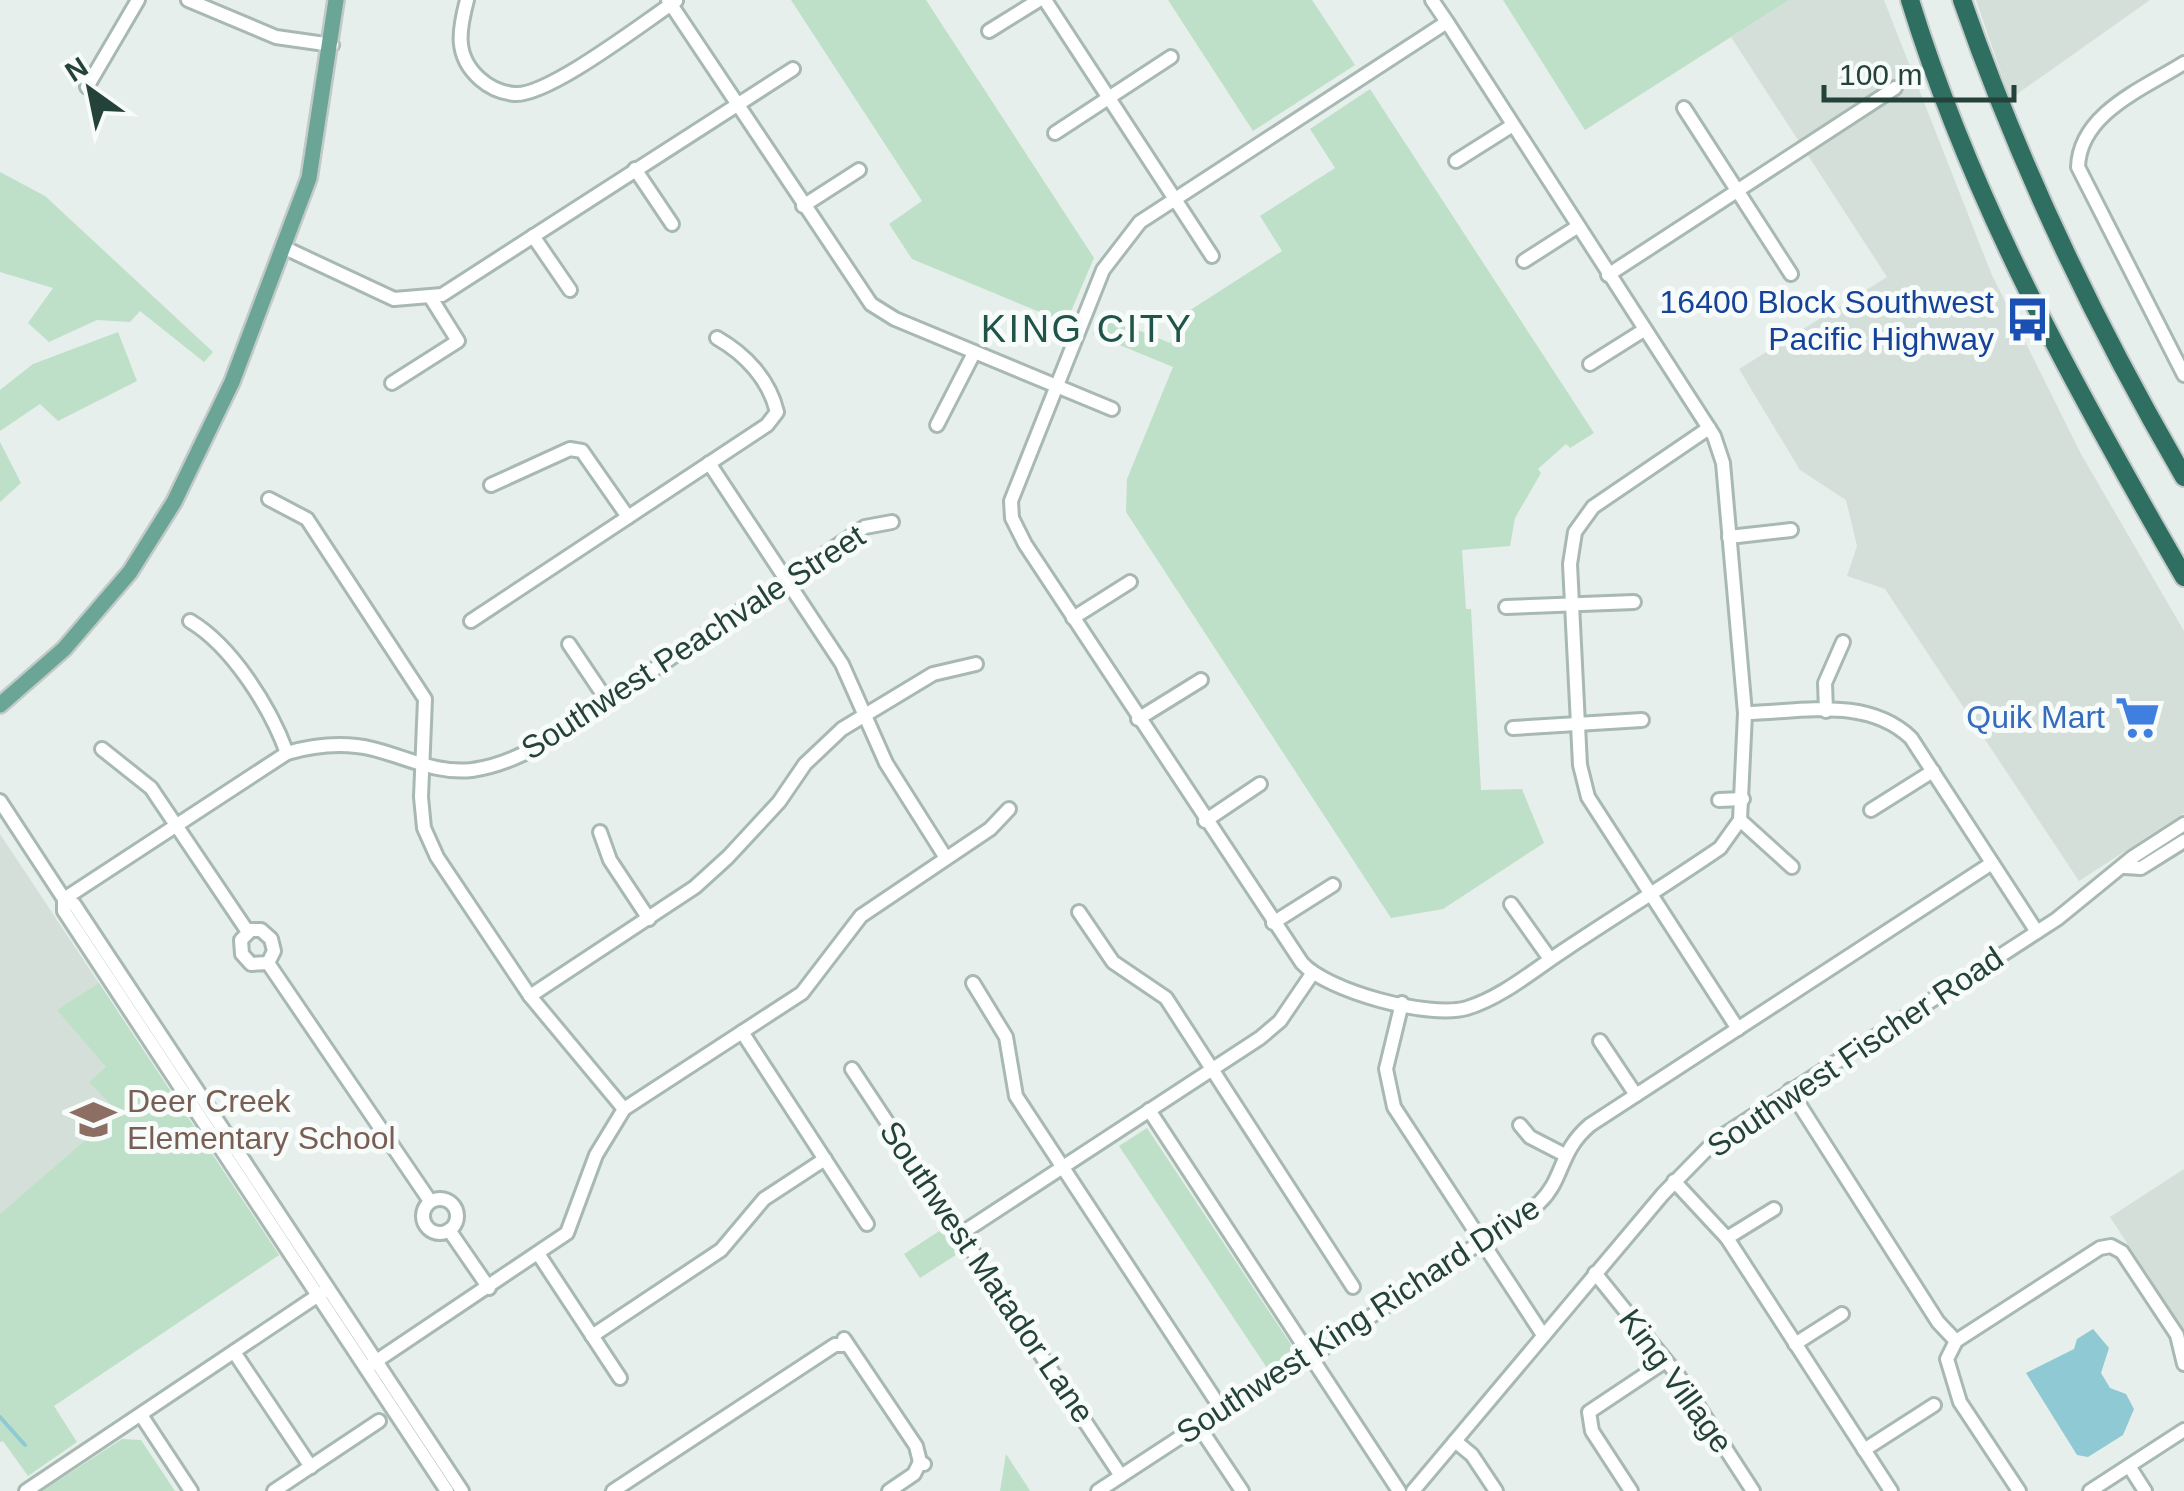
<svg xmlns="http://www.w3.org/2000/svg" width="2184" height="1491" font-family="Helvetica,sans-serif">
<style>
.built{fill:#d4dfda}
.green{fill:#bfe0c8}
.water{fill:#8ec9d4}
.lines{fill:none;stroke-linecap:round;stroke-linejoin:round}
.stream{stroke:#8ec9d4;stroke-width:4}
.minor-casing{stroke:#a8b8b2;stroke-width:18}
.major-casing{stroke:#c2cac8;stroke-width:20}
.highway-casing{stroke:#c2cac8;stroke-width:22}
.minor{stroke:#fff;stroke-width:12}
.major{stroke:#6aa596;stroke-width:15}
.highway{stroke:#2f6f62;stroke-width:18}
.labels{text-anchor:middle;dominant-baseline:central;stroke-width:10;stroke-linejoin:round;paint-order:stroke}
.transit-label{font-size:32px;fill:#164399;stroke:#f7fbf9;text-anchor:end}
.street-label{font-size:32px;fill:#24423a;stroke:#f7fbf9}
.shop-label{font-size:32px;fill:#366cbe;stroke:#f7fbf9;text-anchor:end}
.education-label{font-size:32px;fill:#785e54;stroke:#f7fbf9;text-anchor:start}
.quarter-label{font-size:38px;letter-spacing:2.5px;fill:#1f5548;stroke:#f7fbf9}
</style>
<rect width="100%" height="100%" fill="#e6efeb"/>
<!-- built -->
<g class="built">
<path d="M1789,0h95l107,273 90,181 103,177v182l-105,68 -194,-292 -38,-13 10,-30 -11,-46 -46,-30 -61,-101 148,-92 -156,-240z"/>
<path d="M1976,0h174l-140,99z"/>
<path d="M0,834l279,421 -279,186z"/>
<path d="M2184,1169v161l-74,-113z"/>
</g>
<!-- green -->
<g class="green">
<path d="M791,0h135l168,258 -28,65 -154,-64 -23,-35 33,-23z"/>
<path d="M1168,0h144l43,65 -102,66z"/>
<path d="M1503,0h286l-204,130z"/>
<path d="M1370,89l224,344 -24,15 -4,-4 -28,25 3,4 -26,45 -5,28 -48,4 4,59h5l10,181 41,-1 22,54 -101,66 -52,9 -265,-406 1,-33 46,-112 -80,-33 8,-19 69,28 11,-27 101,-65 -22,-35 75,-48 -25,-39z"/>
<path d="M0,172l45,24 168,156 -9,10 -64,-51 -10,11 -33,-2 -48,22 -21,-19 25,-35 -53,-16z"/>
<path d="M118,332l19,49 -79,40 -18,-17 -40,27v-41l33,-26z"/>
<path d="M0,442l21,41 -21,19z"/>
<path d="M99,983l180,272 -225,151 23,36 -49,34 -25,-35 -3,1v-228l118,-102 -29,-30 17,-15 -49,-57z"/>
<path d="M1147,1128l149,224 -3,9 -22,13 -152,-228z"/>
<path d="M944,1221l22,34 -7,-2 -39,25 -16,-24 40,-26z"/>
<path d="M122,1439l19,1 34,51h-133z"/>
<path d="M1006,1454l23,35 1,2h-30z"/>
</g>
<!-- water -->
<path class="water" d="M2093,1329l16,19 -8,25 9,15 16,6 8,15 -11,26 -35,22 -11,-2 -51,-82 48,-24 3,-10z"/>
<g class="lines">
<!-- stream -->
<path class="stream" d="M0,1417l25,28"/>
<defs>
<g id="minor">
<path d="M188,0l88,37 56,8"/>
<path d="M467,0c-8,30 -13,56 13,79 9,8 22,14 35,15 34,2 129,-72 161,-93"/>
<path d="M668,0l203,304 24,15 217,90"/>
<path d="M1045,0l167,256"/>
<path d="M1432,0l15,22 267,414 9,27 22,250 -5,107 -20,28c-51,35 -103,67 -154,101 -31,20 -63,48 -99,59 -38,11 -140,-17 -165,-45l-277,-419 -13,-26 -1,-17 92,-231 37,-48 307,-200"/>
<path d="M989,31l50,-31"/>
<path d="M2184,63c-41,26 -104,50 -106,104l106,208"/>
<path d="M87,87l51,-87"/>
<path d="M1684,108l107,166"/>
<path d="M1055,133l116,-76"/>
<path d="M1456,161l57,-36"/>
<path d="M635,169l37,55"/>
<path d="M803,206l56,-36"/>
<path d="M533,236l37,54"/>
<path d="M285,248l109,51 48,-4 351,-226"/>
<path d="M1524,261l53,-34"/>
<path d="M1608,275l287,-187"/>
<path d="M1590,364l54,-34"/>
<path d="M392,383l66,-42 -27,-43"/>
<path d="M937,425l37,-72"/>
<path d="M1709,428l-116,79 -18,25 -5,32 10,201 8,32 150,232"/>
<path d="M709,463l133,201 44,99 60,95"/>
<path d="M491,485l79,-36 12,2 46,66"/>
<path d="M269,499l38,20 118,180 -4,98 3,31 13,29 93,139 94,113"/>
<path d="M1729,537l62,-7"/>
<path d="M1506,607l128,-5"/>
<path d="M1073,618l57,-36"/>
<path d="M190,621c42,25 80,86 97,132"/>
<path d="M471,621l296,-196 10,-13c-8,-33 -32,-58 -60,-74"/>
<path d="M569,644l39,58"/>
<path d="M1826,711l-1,-28 18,-41"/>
<path d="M1745,713c56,-1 122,-17 166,25l126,194"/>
<path d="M1138,719l63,-39"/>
<path d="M1513,728l129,-8"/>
<path d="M102,749l49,39 97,144"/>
<path d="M1719,800l24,-1"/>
<path d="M0,801l64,98 10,5 33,50 355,537"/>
<path d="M1871,810l62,-39"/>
<path d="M1740,820l52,47"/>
<path d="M1205,821l55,-37"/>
<path d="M600,832l10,28 39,59"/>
<path d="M2125,867l16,1 43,-27"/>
<path d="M64,899l223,-146c28,-8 57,-11 86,-4 33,8 63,25 99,21 29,-4 56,-17 80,-32l313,-211 27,-5"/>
<path d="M64,899v12l383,580"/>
<path d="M1511,904l39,55"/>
<path d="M1079,912l34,50 53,36 187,289"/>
<path d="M1273,923l60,-38"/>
<path d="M268,963l6,-12 -3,-12 -10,-9h-10l-10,10 1,14 9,10 17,-1 162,238"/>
<path d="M973,983l33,54 10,59 206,314"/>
<path d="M530,996l165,-109 33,-30 51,-55 26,-38 37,-35 91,-55 43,-10"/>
<path d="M1402,1003l-16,66 8,38 149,228"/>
<path d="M742,1032l125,192"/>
<path d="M1600,1041l36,54"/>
<path d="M852,1069l269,407"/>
<path d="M1790,1090l148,232 18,19"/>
<path d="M1149,1110l250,381"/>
<path d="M1520,1125l10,12 33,17"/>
<path d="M1674,1181l53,57 164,253"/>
<circle cx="440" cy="1216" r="17"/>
<path d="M449,1230l40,58"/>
<path d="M962,1233l298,-195 20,-17 32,-47"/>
<path d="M1727,1238l47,-29"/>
<path d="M539,1255l81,123"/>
<path d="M1595,1273l84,104 74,114"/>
<path d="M592,1336l129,-86 43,-51 61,-40"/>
<path d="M844,1339l72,107 4,16"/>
<path d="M1795,1344l47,-30"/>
<path d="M234,1352l77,115"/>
<path d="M366,1368l201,-135 29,-78 28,-46 178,-116 59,-77 129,-87 19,-20"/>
<path d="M141,1415l50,76"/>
<path d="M1198,1425l44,66"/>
<path d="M1455,1441l17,14 24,36"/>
<path d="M1864,1450l70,-45"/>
<path d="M2129,1466l16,25"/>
<path d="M26,1491l297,-199"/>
<path d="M274,1491l105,-70"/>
<path d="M613,1491l222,-146h9"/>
<path d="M889,1491l25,-17 6,-12 4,2"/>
<path d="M1098,1491l156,-102 43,-23 242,-163c26,-25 19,-51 51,-78l402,-262"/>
<path d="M1413,1491l250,-297 53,-54 341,-221 76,-62 51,-33"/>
<path d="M1631,1491l-39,-60 -3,-19 75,-50"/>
<path d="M2019,1491l-59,-89 -13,-43 9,-18 144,-93 11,-2 11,6 55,83 7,29"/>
<path d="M2090,1491l94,-61"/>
</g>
<path id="major" d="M0,705l64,-56 66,-77 44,-70 58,-120 77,-204 27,-178"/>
<g id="highway">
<path d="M1910,0c63,205 167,392 274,577"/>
<path d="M1962,0c58,167 133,324 222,477"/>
</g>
</defs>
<!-- minor casing -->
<use href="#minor" class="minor-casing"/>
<!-- major casing -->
<use href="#major" class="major-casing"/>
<!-- highway casing -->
<use href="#highway" class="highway-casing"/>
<!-- minor -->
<use href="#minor" class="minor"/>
<!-- major -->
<use href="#major" class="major"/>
<!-- highway -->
<use href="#highway" class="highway"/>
</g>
<!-- icons -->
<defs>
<symbol id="bus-bare" viewBox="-9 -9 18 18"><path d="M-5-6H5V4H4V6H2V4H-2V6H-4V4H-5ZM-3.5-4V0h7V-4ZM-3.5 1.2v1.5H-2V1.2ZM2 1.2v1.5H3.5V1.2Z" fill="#1a4fb4" stroke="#f7fbf9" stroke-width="2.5" paint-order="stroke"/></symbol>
<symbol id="supermarket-bare" viewBox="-9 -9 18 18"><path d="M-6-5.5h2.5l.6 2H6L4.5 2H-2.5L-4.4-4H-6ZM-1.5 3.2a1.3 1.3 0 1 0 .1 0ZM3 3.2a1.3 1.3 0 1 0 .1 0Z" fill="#3f7fe0" stroke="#f7fbf9" stroke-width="2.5" paint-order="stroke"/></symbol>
<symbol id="school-bare" viewBox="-9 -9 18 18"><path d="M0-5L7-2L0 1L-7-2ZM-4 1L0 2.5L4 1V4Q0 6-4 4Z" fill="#8d6e63" stroke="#f7fbf9" stroke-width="2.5" paint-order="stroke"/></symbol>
</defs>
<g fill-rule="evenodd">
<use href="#bus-bare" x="1996" y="288" width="63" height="63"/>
<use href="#supermarket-bare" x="2106" y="686" width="63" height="63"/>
<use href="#school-bare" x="62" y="1088" width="63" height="63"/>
</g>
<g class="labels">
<!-- transit labels -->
<g class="transit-label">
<text x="1994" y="302">16400 Block Southwest<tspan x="1994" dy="37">Pacific Highway</tspan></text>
</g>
<!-- street labels -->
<g class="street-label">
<text transform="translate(693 642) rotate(-33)">Southwest Peachvale Street</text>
<text transform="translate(1855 1052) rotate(-34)">Southwest Fischer Road</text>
<text transform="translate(987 1272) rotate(56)">Southwest Matador Lane</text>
<text transform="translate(1358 1320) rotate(-33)">Southwest King Richard Drive</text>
<text transform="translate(1676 1381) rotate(54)">King Village</text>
</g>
<!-- shop labels -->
<g class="shop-label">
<text x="2105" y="717">Quik Mart</text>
</g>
<!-- education labels -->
<g class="education-label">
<text x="127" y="1101">Deer Creek<tspan x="127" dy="37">Elementary School</tspan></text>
</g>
<!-- quarter labels -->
<g class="quarter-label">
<text x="1087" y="329">KING CITY</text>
</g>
</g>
<!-- north arrow -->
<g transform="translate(90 90) rotate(327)" stroke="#f7fbf9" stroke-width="8" paint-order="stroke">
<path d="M0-8L18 38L0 25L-18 38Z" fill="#24423a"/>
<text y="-15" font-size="28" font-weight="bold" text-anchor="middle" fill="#24423a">N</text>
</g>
<!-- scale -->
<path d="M1824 85v15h190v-15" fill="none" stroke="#24423a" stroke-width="5"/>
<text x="1839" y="85" font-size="30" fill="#24423a" stroke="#f7fbf9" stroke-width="8" paint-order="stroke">100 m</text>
</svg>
